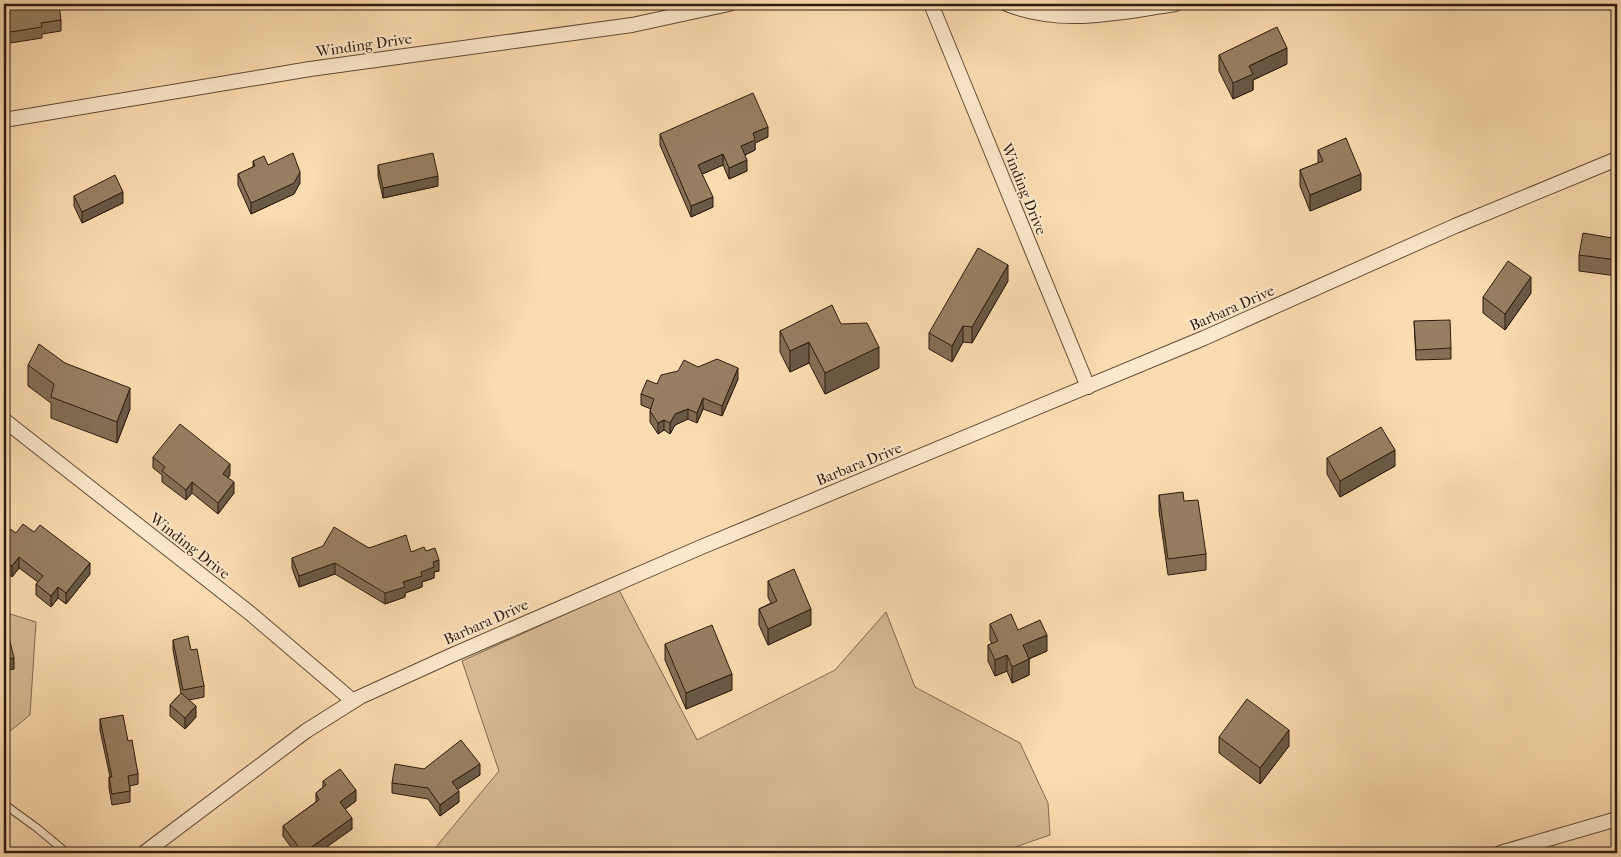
<svg xmlns="http://www.w3.org/2000/svg" width="1621" height="857" font-family="'IM FELL French Canon',serif">
<style>
.green{fill:#d8ba94;stroke:#826a52}
.lines{fill:none;stroke-linecap:round;stroke-linejoin:round}
.service-casing{stroke:#604b37;stroke-width:9}
.minor-casing{stroke:#604b37;stroke-width:16}
.service{stroke:#fce8cb;stroke-width:7}
.minor{stroke:#fce8cb;stroke-width:14}
.wall{fill:#836d54;stroke:#2d1b0f}
.shaded-wall{fill:#6a5945;stroke:#2d1b0f}
.building{fill:#987f62;stroke:#2d1b0f}
.labels{text-anchor:middle;dominant-baseline:central;stroke-width:4;stroke-linejoin:round;paint-order:stroke}
.street-label{font-size:15px;fill:#2d1b0f;stroke:#fce8cb}
</style>
<rect width="100%" height="100%" fill="#fbdbaf"/>
<filter id="stains"><feTurbulence type="fractalNoise" baseFrequency=".004" numOctaves="4"/><feColorMatrix values="0 0 0 0 .2 0 0 0 0 .09 0 0 0 0 .02 0 0 0 .5 -.17"/></filter>
<radialGradient id="worn" r=".72"><stop offset=".6" stop-color="#630" stop-opacity="0"/><stop offset="1" stop-color="#630" stop-opacity=".3"/></radialGradient>
<!-- green -->
<g class="green">
<path d="M619,590l78,150 138,-70 51,-58 29,75 105,56 28,60 2,32 -52,18h-567l68,-82 -37,-110z"/>
<path d="M4,612l32,10 -6,93 -26,21z"/>
</g>
<g class="lines">
<defs>
<path id="service" d="M4,804l33,24 30,25"/>
<g id="minor">
<path d="M931,4l157,383"/>
<path d="M1007,4c54,22 113,9 168,0"/>
<path d="M4,120l306,-51 322,-44 97,-21"/>
<path d="M4,420l247,194 102,87"/>
<path d="M144,853l162,-122 54,-34 90,-41 249,-108 505,-210 251,-112 162,-67"/>
<path d="M1500,853l117,-34"/>
</g>
</defs>
<!-- service casing -->
<use href="#service" class="service-casing"/>
<!-- minor casing -->
<use href="#minor" class="minor-casing"/>
<!-- service -->
<use href="#service" class="service"/>
<!-- minor -->
<use href="#minor" class="minor"/>
</g>
<!-- wall -->
<g class="wall">
<path d="M4,4l57,16v11l-19,3v4l-38,6z"/>
<path d="M1219,55l68,9 -34,16v10l-20,9 -14,-28z"/>
<path d="M660,134l108,3 -13,6v7l-10,5 2,16 -18,8 -6,-14 -21,9 11,33 -22,10 -31,-72z"/>
<path d="M1318,150l43,40 -51,21 -10,-25v-16l18,-7z"/>
<path d="M253,161l15,4 32,18 -6,11 -43,20 -13,-29v-11l15,-7z"/>
<path d="M378,165l60,21 -55,12 -5,-22z"/>
<path d="M74,196l49,7 -41,20 -8,-17z"/>
<path d="M1617,233v43l-38,-5v-16l33,-17z"/>
<path d="M1008,281l-36,62 -9,-1 -11,20 -23,-13v-16z"/>
<path d="M1531,293l-26,37 -22,-17v-16z"/>
<path d="M1414,321l37,27v11l-35,1z"/>
<path d="M841,324l38,44 -54,26 -16,-31 -19,9 -10,-20v-21z"/>
<path d="M65,363l65,46 -13,34 -66,-25v-15l-23,-17v-21z"/>
<path d="M698,367l40,12 -16,37 -19,-7 -6,14 -9,-4 -13,6 -5,9 -6,-4 -6,4 -8,-12v-11l1,-2 -10,-4v-11l16,-10z"/>
<path d="M153,457l77,18 -2,3 6,15 -16,21 -26,-21 -6,7 -24,-18v-7l-9,-7z"/>
<path d="M1327,458l68,8 -55,31 -13,-23z"/>
<path d="M1159,495l25,6 22,53v16l-38,5 -9,-64z"/>
<path d="M4,533l1,1 11,-1 74,41 -24,30 -8,-6 -7,9 -15,-12v-11l2,-2 -19,-14 -7,9 -8,-7z"/>
<path d="M369,548l42,4 15,-1 13,20 -5,1v6l-12,4v5l-17,6v4l-20,7 -50,-30 -36,13 -7,-19v-10z"/>
<path d="M768,581l43,44 -43,20 -9,-20v-16l12,-6 -3,-6z"/>
<path d="M990,624l28,6 29,21 -18,8v16l-17,8 -5,-12 -12,5 -7,-15v-16l4,-1 -2,-4z"/>
<path d="M173,640l18,10 13,36v11l-15,3 7,17 -11,12 -15,-13v-11l11,-12 -8,-43z"/>
<path d="M665,644l67,46 -46,19 -21,-49z"/>
<path d="M100,719l28,22 10,33v10l-8,2v16l-18,3 -3,-17v-11h1l-10,-47z"/>
<path d="M1219,737l70,9 -29,38 -41,-31z"/>
<path d="M424,769l56,6 -23,14 2,13 -19,14 -12,-17 -36,-6v-10z"/>
<path d="M323,781l33,20 -11,8 7,20 -34,24h-23l-12,-17v-10l33,-24v-9l7,-6z"/>
</g>
<!-- shaded-wall -->
<g class="shaded-wall">
<path d="M1287,48v16l-34,16v10l-20,9v-16l16,-17z"/>
<path d="M768,127v10l-13,6v7l-14,7v-11l12,-13z"/>
<path d="M723,154v11l-25,11v-11z"/>
<path d="M747,160v11l-18,8v-11z"/>
<path d="M300,172v11l-6,11 -43,20v-11z"/>
<path d="M1361,174v16l-51,21v-16z"/>
<path d="M438,176v10l-55,12v-10z"/>
<path d="M123,192v11l-41,20v-11z"/>
<path d="M713,197v10l-22,10v-11z"/>
<path d="M1008,265v16l-36,62v-16z"/>
<path d="M1531,277v16l-26,37v-16z"/>
<path d="M963,326v16l-11,20v-16z"/>
<path d="M809,342v21l-19,9v-21z"/>
<path d="M879,347v21l-54,26v-21z"/>
<path d="M738,368v11l-16,37v-10z"/>
<path d="M130,388v21l-13,34v-21z"/>
<path d="M703,398v11l-6,14v-10z"/>
<path d="M688,409v10l-13,6 -5,9v-11l5,-9z"/>
<path d="M664,420v10l-6,4v-11z"/>
<path d="M1395,450v16l-55,31v-16z"/>
<path d="M230,464v11l-7,9v-10z"/>
<path d="M192,482v11l-6,7v-10z"/>
<path d="M234,482v11l-16,21v-11z"/>
<path d="M19,557v11l-7,9v-11z"/>
<path d="M439,560v11l-5,1v6l-12,4v5l-17,6v4l-20,7v-11l36,-21 12,-10z"/>
<path d="M90,563v11l-24,30v-11z"/>
<path d="M335,563v11l-36,13v-11z"/>
<path d="M58,587v11l-7,9v-11z"/>
<path d="M811,609v16l-43,20v-16z"/>
<path d="M1047,635v16l-24,10v-16z"/>
<path d="M1007,655v16l-12,5v-16z"/>
<path d="M14,658v11l-10,2v-11z"/>
<path d="M1029,659v16l-17,8v-16z"/>
<path d="M732,674v16l-46,19v-16z"/>
<path d="M196,706v11l-11,12v-11z"/>
<path d="M1289,730v16l-29,38v-16z"/>
<path d="M480,764v11l-28,18v-11z"/>
<path d="M356,790v11l-16,12v-11z"/>
<path d="M459,791v11l-19,14v-11z"/>
<path d="M352,818v11l-34,24h-14z"/>
</g>
<!-- building -->
<g class="building">
<path d="M4,4h55l2,16 -20,3 1,4 -38,6z"/>
<path d="M1277,27l10,21 -38,18 4,8 -20,9 -14,-28z"/>
<path d="M753,93l15,34 -15,6 2,7 -14,6 6,14 -18,8 -6,-14 -25,11 15,32 -22,9 -31,-72z"/>
<path d="M1346,138l15,36 -51,21 -10,-25 23,-9 -5,-11z"/>
<path d="M293,153l7,19 -6,11 -43,20 -13,-29 17,-8 -2,-5 11,-5 4,9z"/>
<path d="M433,153l5,23 -55,12 -5,-23z"/>
<path d="M115,175l8,17 -41,20 -8,-16z"/>
<path d="M1583,233l29,5 5,-5v27l-38,-5z"/>
<path d="M978,248l30,17 -36,62 -9,-1 -11,20 -23,-13z"/>
<path d="M1508,261l23,16 -26,37 -22,-17z"/>
<path d="M832,305l9,19 26,-1 12,24 -54,26 -16,-31 -19,9 -10,-20z"/>
<path d="M1450,320l1,28 -35,2 -2,-29z"/>
<path d="M39,344l26,19 65,25 -13,34 -66,-25 3,-13 -26,-19z"/>
<path d="M717,359l21,9 -16,38 -19,-8 -6,15 -9,-4 -13,5 -5,9 -6,-3 -6,3 -8,-12 4,-12 -13,-5 6,-14 10,4 4,-9 17,-4 6,-11 14,7z"/>
<path d="M180,424l50,40 -7,10 11,8 -16,21 -26,-21 -6,8 -24,-19 3,-4 -12,-10z"/>
<path d="M1381,427l14,23 -55,31 -13,-23z"/>
<path d="M1183,492l1,9 14,-1 8,54 -38,5 -9,-64z"/>
<path d="M23,524l11,8 6,-7 50,38 -24,30 -8,-6 -7,9 -15,-12 7,-8 -24,-19 -7,9 -8,-6v-27l1,1 4,-6 7,5z"/>
<path d="M334,527l35,21 37,-13 5,17 13,-5 2,4 9,-3 4,12 -6,2 1,5 -13,5 1,4 -19,6 2,5 -20,6 -50,-30 -36,13 -7,-18 31,-12z"/>
<path d="M794,569l17,40 -43,20 -9,-20 18,-8 -9,-20z"/>
<path d="M1011,614l7,16 22,-10 7,15 -24,10 6,14 -17,8 -5,-12 -12,5 -7,-15 10,-4 -8,-17z"/>
<path d="M712,625l20,49 -46,19 -21,-49z"/>
<path d="M7,629l7,29 -10,2v-30z"/>
<path d="M188,636l3,14 6,-1 7,37 -21,4 -10,-50z"/>
<path d="M181,693l15,13 -11,12 -15,-13z"/>
<path d="M1247,699l42,31 -29,38 -41,-31z"/>
<path d="M123,715l5,26 4,-1 6,34 -10,2 2,15 -18,3 -3,-17h3l-12,-58z"/>
<path d="M461,740l19,24 -28,18 7,9 -19,14 -12,-17 -36,-5 3,-19 29,5z"/>
<path d="M340,769l16,21 -16,12 12,16 -49,35 -20,-27 36,-26 -3,-7 10,-8 -3,-4z"/>
</g>
<g class="labels">
<!-- street labels -->
<g class="street-label">
<text transform="translate(364 45) rotate(-8)">Winding Drive</text>
<text transform="translate(1024 189) rotate(68)">Winding Drive</text>
<text transform="translate(1232 308) rotate(-24)">Barbara Drive</text>
<text transform="translate(859 464) rotate(-22)">Barbara Drive</text>
<text transform="translate(190 546) rotate(38)">Winding Drive</text>
<text transform="translate(486 622) rotate(-24)">Barbara Drive</text>
</g>
</g>
<!-- margin -->
<rect width="1621" height="857" fill="none" stroke="#fbdbaf" stroke-width="20"/>
<rect x="5" y="5" width="1611" height="847" fill="none" stroke="#2d1b0f" stroke-width="2.5"/>
<rect x="10" y="10" width="1601" height="837" fill="none" stroke="#2d1b0f"/>
<rect width="100%" height="100%" filter="url(#stains)"/>
<rect width="100%" height="100%" fill="url(#worn)"/>
</svg>
